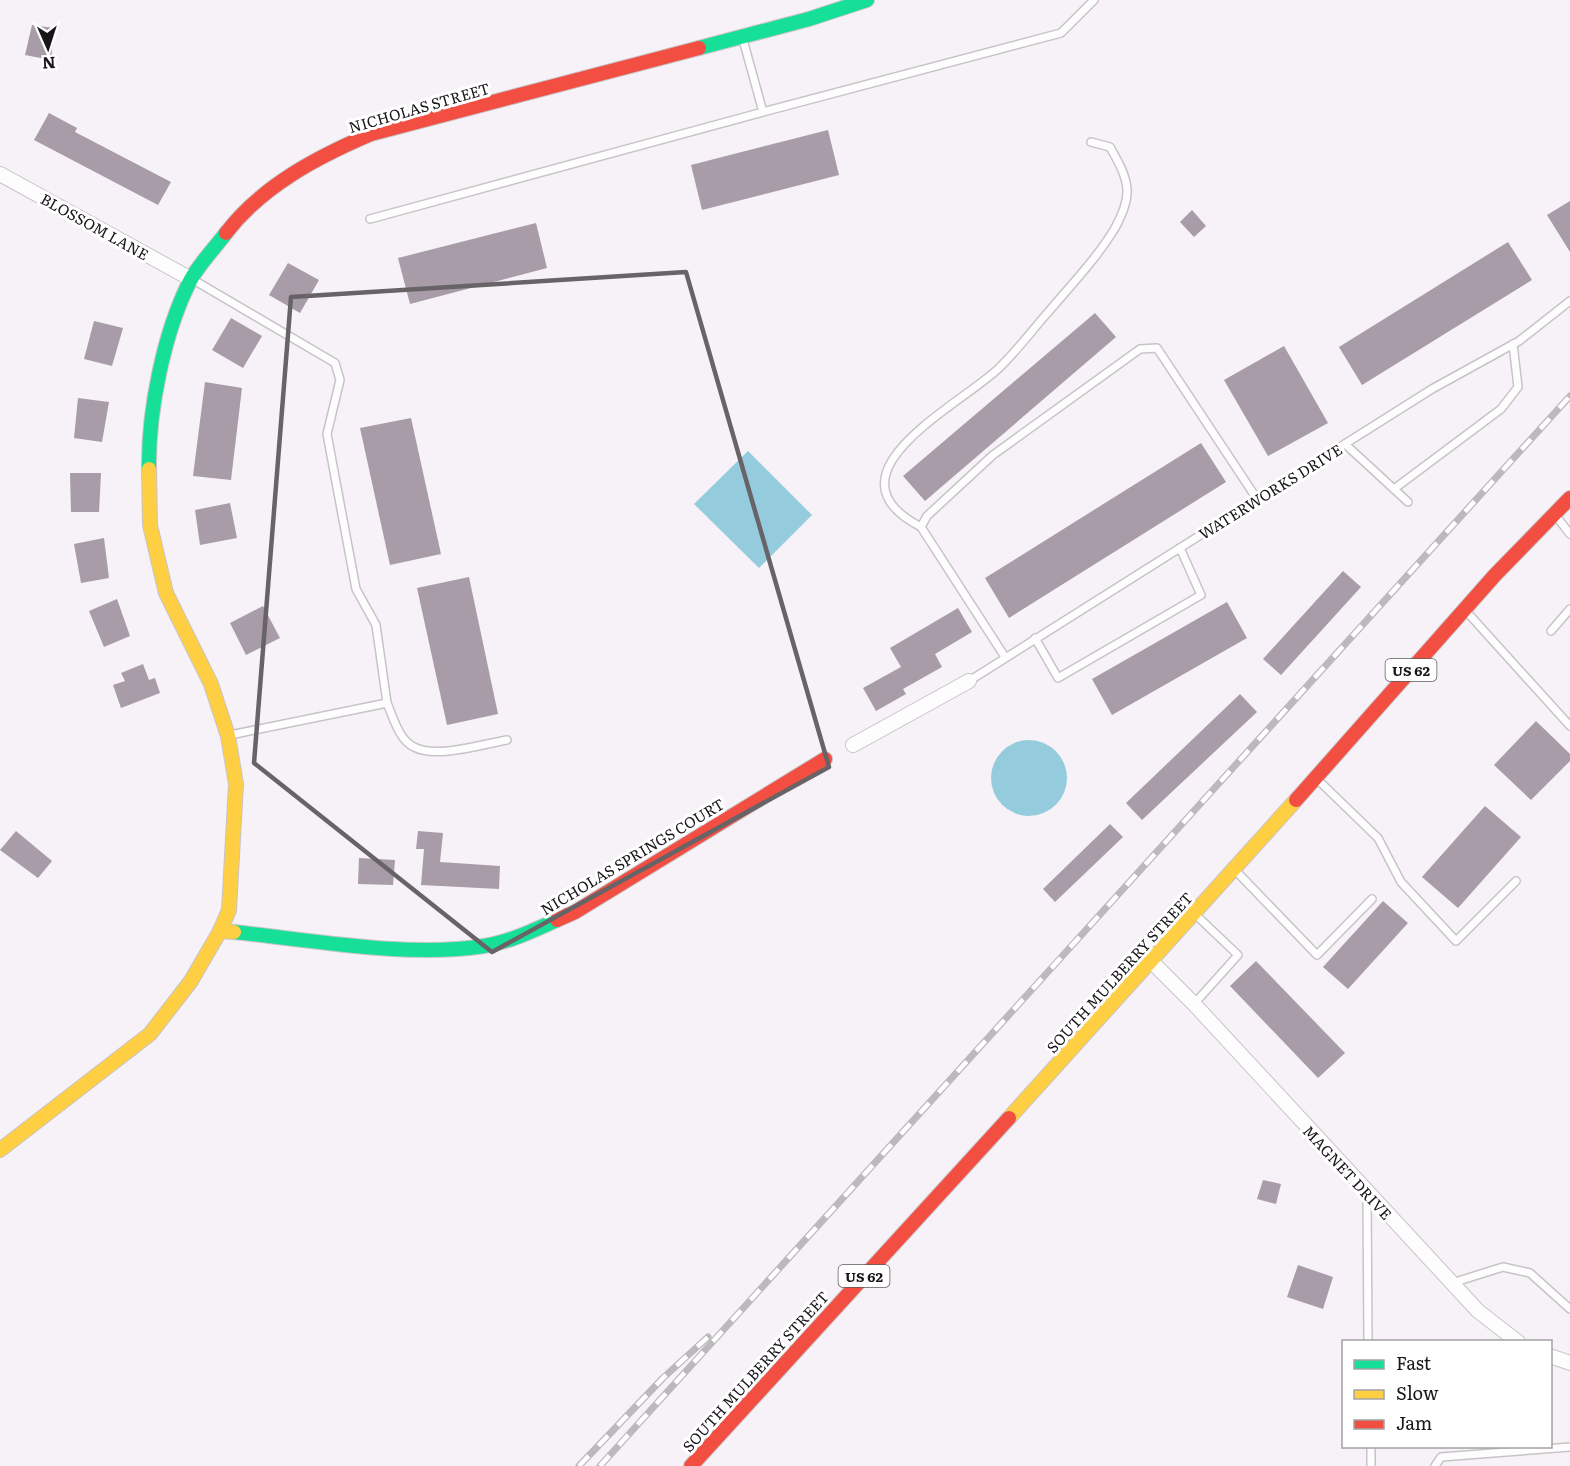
<svg xmlns="http://www.w3.org/2000/svg" width="1570" height="1466" font-family="Literata,serif">
<style>
.water{fill:#94ccde}
.building{fill:#a79ca7}
.lines{fill:none;stroke-linecap:round;stroke-linejoin:round}
.lane-casing{stroke:#c7c4c7;stroke-width:10}
.street-casing{stroke:#c7c4c7;stroke-width:16}
.fast-casing{stroke:#c7c4c7;stroke-width:16}
.slow-casing{stroke:#c7c4c7;stroke-width:16}
.jam-casing{stroke:#c7c4c7;stroke-width:16}
.lane{stroke:#fefdfe;stroke-width:7}
.street{stroke:#fefdfe;stroke-width:14}
.fast{stroke:#16e098;stroke-width:14}
.slow{stroke:#ffcf43;stroke-width:14}
.jam{stroke:#f24e42;stroke-width:14}
.rail-casing{stroke:#bbb9bb;stroke-width:7}
.rail{stroke:#fff;stroke-width:4.5;stroke-dasharray:14;stroke-linecap:butt}
.marked{fill:none;stroke:#676367;stroke-width:4.5;stroke-linejoin:round}
.labels{text-anchor:middle;dominant-baseline:central;stroke-width:6;stroke-linejoin:round;paint-order:stroke}
.shield{fill:#fff;stroke:#5e5c5e;stroke-width:1.5}
.shield-label{font-size:14px;font-weight:bold;fill:#191619}
.street-label{font-size:15px;fill:#191619;stroke:#fff}
</style>
<rect width="100%" height="100%" fill="#f7f2f7"/>
<!-- water -->
<g class="water">
<path d="M748,451l64,64 -53,53 -65,-64z"/>
<circle cx="1029" cy="778" r="38"/>
</g>
<!-- building -->
<g class="building">
<path d="M32,25l22,3 -3,32 -26,-5z"/>
<path d="M49,113l28,15 -2,4 96,50 -13,23 -124,-65z"/>
<path d="M828,130l11,45 -137,35 -11,-45z"/>
<path d="M1570,201v51l-23,-37z"/>
<path d="M1192,210l14,16 -12,11 -14,-15z"/>
<path d="M536,223l11,45 -137,36 -12,-46z"/>
<path d="M1508,242l24,38 -170,105 -23,-38z"/>
<path d="M288,263l31,17 -19,33 -31,-18z"/>
<path d="M1095,313l21,24 -191,164 -22,-25z"/>
<path d="M231,318l31,18 -19,32 -31,-18z"/>
<path d="M94,321l29,7 -11,38 -28,-7z"/>
<path d="M1284,346l44,77 -60,33 -44,-76z"/>
<path d="M205,382l37,6 -11,92 -38,-4z"/>
<path d="M78,398l31,4 -7,40 -28,-4z"/>
<path d="M411,418l30,136 -51,11 -30,-137z"/>
<path d="M1201,443l25,39 -217,136 -24,-40z"/>
<path d="M70,473h31l-2,39h-28z"/>
<path d="M230,503l7,35 -37,7 -5,-35z"/>
<path d="M104,538l5,40 -28,5 -7,-39z"/>
<path d="M1343,571l18,16 -80,88 -18,-16z"/>
<path d="M469,577l29,137 -51,11 -30,-137z"/>
<path d="M117,599l13,37 -26,11 -15,-36z"/>
<path d="M1227,602l20,36 -135,77 -20,-36z"/>
<path d="M263,606l17,32 -34,17 -16,-32z"/>
<path d="M958,608l14,24 -37,22 7,13 -39,22 3,5 -30,17 -13,-23 38,-21 -11,-19z"/>
<path d="M143,664l6,16 6,-2 5,15 -39,15 -8,-23 12,-4 -4,-8z"/>
<path d="M1240,694l17,18 -115,108 -16,-17z"/>
<path d="M1536,721l34,33v7l-39,39 -37,-35z"/>
<path d="M1485,806l36,31 -63,71 -36,-31z"/>
<path d="M1110,824l13,13 -68,65 -12,-13z"/>
<path d="M16,831l36,30 -14,17 -38,-28z"/>
<path d="M418,831l25,2 -3,29 60,4 -1,23 -78,-4 3,-36h-8z"/>
<path d="M359,858l36,2 -2,25 -35,-1z"/>
<path d="M1383,901l25,22 -60,66 -25,-22z"/>
<path d="M1256,961l89,92 -27,25 -88,-92z"/>
<path d="M1263,1180l18,4 -5,20 -19,-5z"/>
<path d="M1298,1265l35,12 -10,32 -36,-12z"/>
</g>
<g class="lines">
<defs>
<g id="lane">
<path d="M763,112l298,-79 33,-33"/>
<path d="M370,219l393,-107 -21,-76"/>
<path d="M192,279l143,84 5,17 -13,54 29,155 20,36 11,78"/>
<path d="M1345,444l63,58"/>
<path d="M1394,489l107,-80 17,-22 -5,-43"/>
<path d="M1556,516l14,18"/>
<path d="M921,527c-102,-53 38,-121 78,-159 18,-17 34,-39 51,-58 22,-26 47,-52 65,-82 6,-11 13,-26 12,-39 -1,-15 -10,-29 -17,-42l-19,-5"/>
<path d="M1466,611l104,115"/>
<path d="M1551,631l19,-22"/>
<path d="M1035,638l23,40 143,-83 -21,-47"/>
<path d="M1005,657l-84,-130 6,-11 66,-61 147,-106 17,-1 100,151"/>
<path d="M969,681l463,-292 87,-48 51,-40"/>
<path d="M230,735l157,-32c6,14 12,37 27,44 22,12 69,-3 93,-7"/>
<path d="M1317,779l61,59 23,44 55,59 60,-60"/>
<path d="M1236,871l81,84 55,-56"/>
<path d="M1194,1004l44,-49 -41,-39"/>
<path d="M1367,1193l1,149"/>
<path d="M1452,1283l51,-16 27,6 40,36"/>
<path d="M1371,1446v20"/>
<path d="M1435,1466l6,-9 129,-10"/>
</g>
<g id="street">
<path d="M0,174l191,105"/>
<path d="M853,745l116,-64"/>
<path d="M1151,961l43,43 284,307 40,31"/>
<path d="M1550,1356l20,7"/>
</g>
<g id="fast">
<path d="M699,48l110,-29 58,-19"/>
<path d="M149,469c-1,-58 15,-137 41,-188 9,-17 24,-32 36,-48"/>
<path d="M234,932c77,8 176,26 250,14 26,-4 50,-16 73,-26"/>
</g>
<g id="slow">
<path d="M149,469l1,56 16,68 45,91 17,52 8,48 -7,126 -9,21"/>
<path d="M1009,1118l287,-318"/>
<path d="M0,1150l150,-116 41,-53 29,-50 14,1"/>
</g>
<g id="jam">
<path d="M226,233c36,-47 91,-76 145,-99l328,-86"/>
<path d="M1296,800l199,-225 75,-77"/>
<path d="M557,920l18,-8 250,-153"/>
<path d="M691,1466l318,-348"/>
</g>
</defs>
<!-- lane casing -->
<use href="#lane" class="lane-casing"/>
<!-- street casing -->
<use href="#street" class="street-casing"/>
<!-- fast casing -->
<use href="#fast" class="fast-casing"/>
<!-- slow casing -->
<use href="#slow" class="slow-casing"/>
<!-- jam casing -->
<use href="#jam" class="jam-casing"/>
<!-- lane -->
<use href="#lane" class="lane"/>
<!-- street -->
<use href="#street" class="street"/>
<!-- fast -->
<use href="#fast" class="fast"/>
<!-- slow -->
<use href="#slow" class="slow"/>
<!-- jam -->
<use href="#jam" class="jam"/>
<defs>
<g id="rail">
<path d="M579,1466l84,-88 45,-41"/>
<path d="M600,1466l970,-1070"/>
</g>
</defs>
<!-- rail casing -->
<use href="#rail" class="rail-casing"/>
<!-- rail -->
<use href="#rail" class="rail"/>
</g>
<!-- marked area -->
<path class="marked" d="M686,272l143,495 -337,185 -238,-189 37,-466z"/>
<g class="labels">
<!-- shield labels -->
<g class="shield">
<rect x="1385.5" y="659" width="51" height="22" rx="4.5"/>
<rect x="838.5" y="1265" width="51" height="22" rx="4.5"/>
</g>
<g class="shield-label">
<text x="1411" y="670">US 62</text>
<text x="864" y="1276">US 62</text>
</g>
<!-- street labels -->
<g class="street-label">
<text transform="translate(419 107) rotate(-16)">NICHOLAS STREET</text>
<text transform="translate(95 226) rotate(29)">BLOSSOM LANE</text>
<text transform="translate(1270 491) rotate(-32)">WATERWORKS DRIVE</text>
<text transform="translate(632 856) rotate(-31)">NICHOLAS SPRINGS COURT</text>
<text transform="translate(1119 972) rotate(-48)">SOUTH MULBERRY STREET</text>
<text transform="translate(1348 1172) rotate(47)">MAGNET DRIVE</text>
<text transform="translate(755 1371) rotate(-48)">SOUTH MULBERRY STREET</text>
</g>
</g>
<!-- legend -->
<rect x="1342" y="1340" width="210" height="108" fill="#ffffff" stroke="#a3a2a3" stroke-width="1.5"/>
<rect x="1354" y="1360" width="30" height="9" fill="#16e098" stroke="#a3a2a3" stroke-width="1.5"/>
<text x="1396" y="1370" font-size="18" fill="#191619">Fast</text>
<rect x="1354" y="1390" width="30" height="9" fill="#ffcf43" stroke="#a3a2a3" stroke-width="1.5"/>
<text x="1396" y="1400" font-size="18" fill="#191619">Slow</text>
<rect x="1354" y="1420" width="30" height="9" fill="#f24e42" stroke="#a3a2a3" stroke-width="1.5"/>
<text x="1396" y="1430" font-size="18" fill="#191619">Jam</text>
<!-- north arrow -->
<g transform="translate(48 48) rotate(177)" stroke="#ffffff" stroke-width="4.5" paint-order="stroke">
<path d="M0-4.5L10 22L0 15L-10 22Z" fill="#191619"/>
<text y="-9" font-size="16" font-weight="bold" text-anchor="middle" fill="#191619">N</text>
</g>
</svg>
